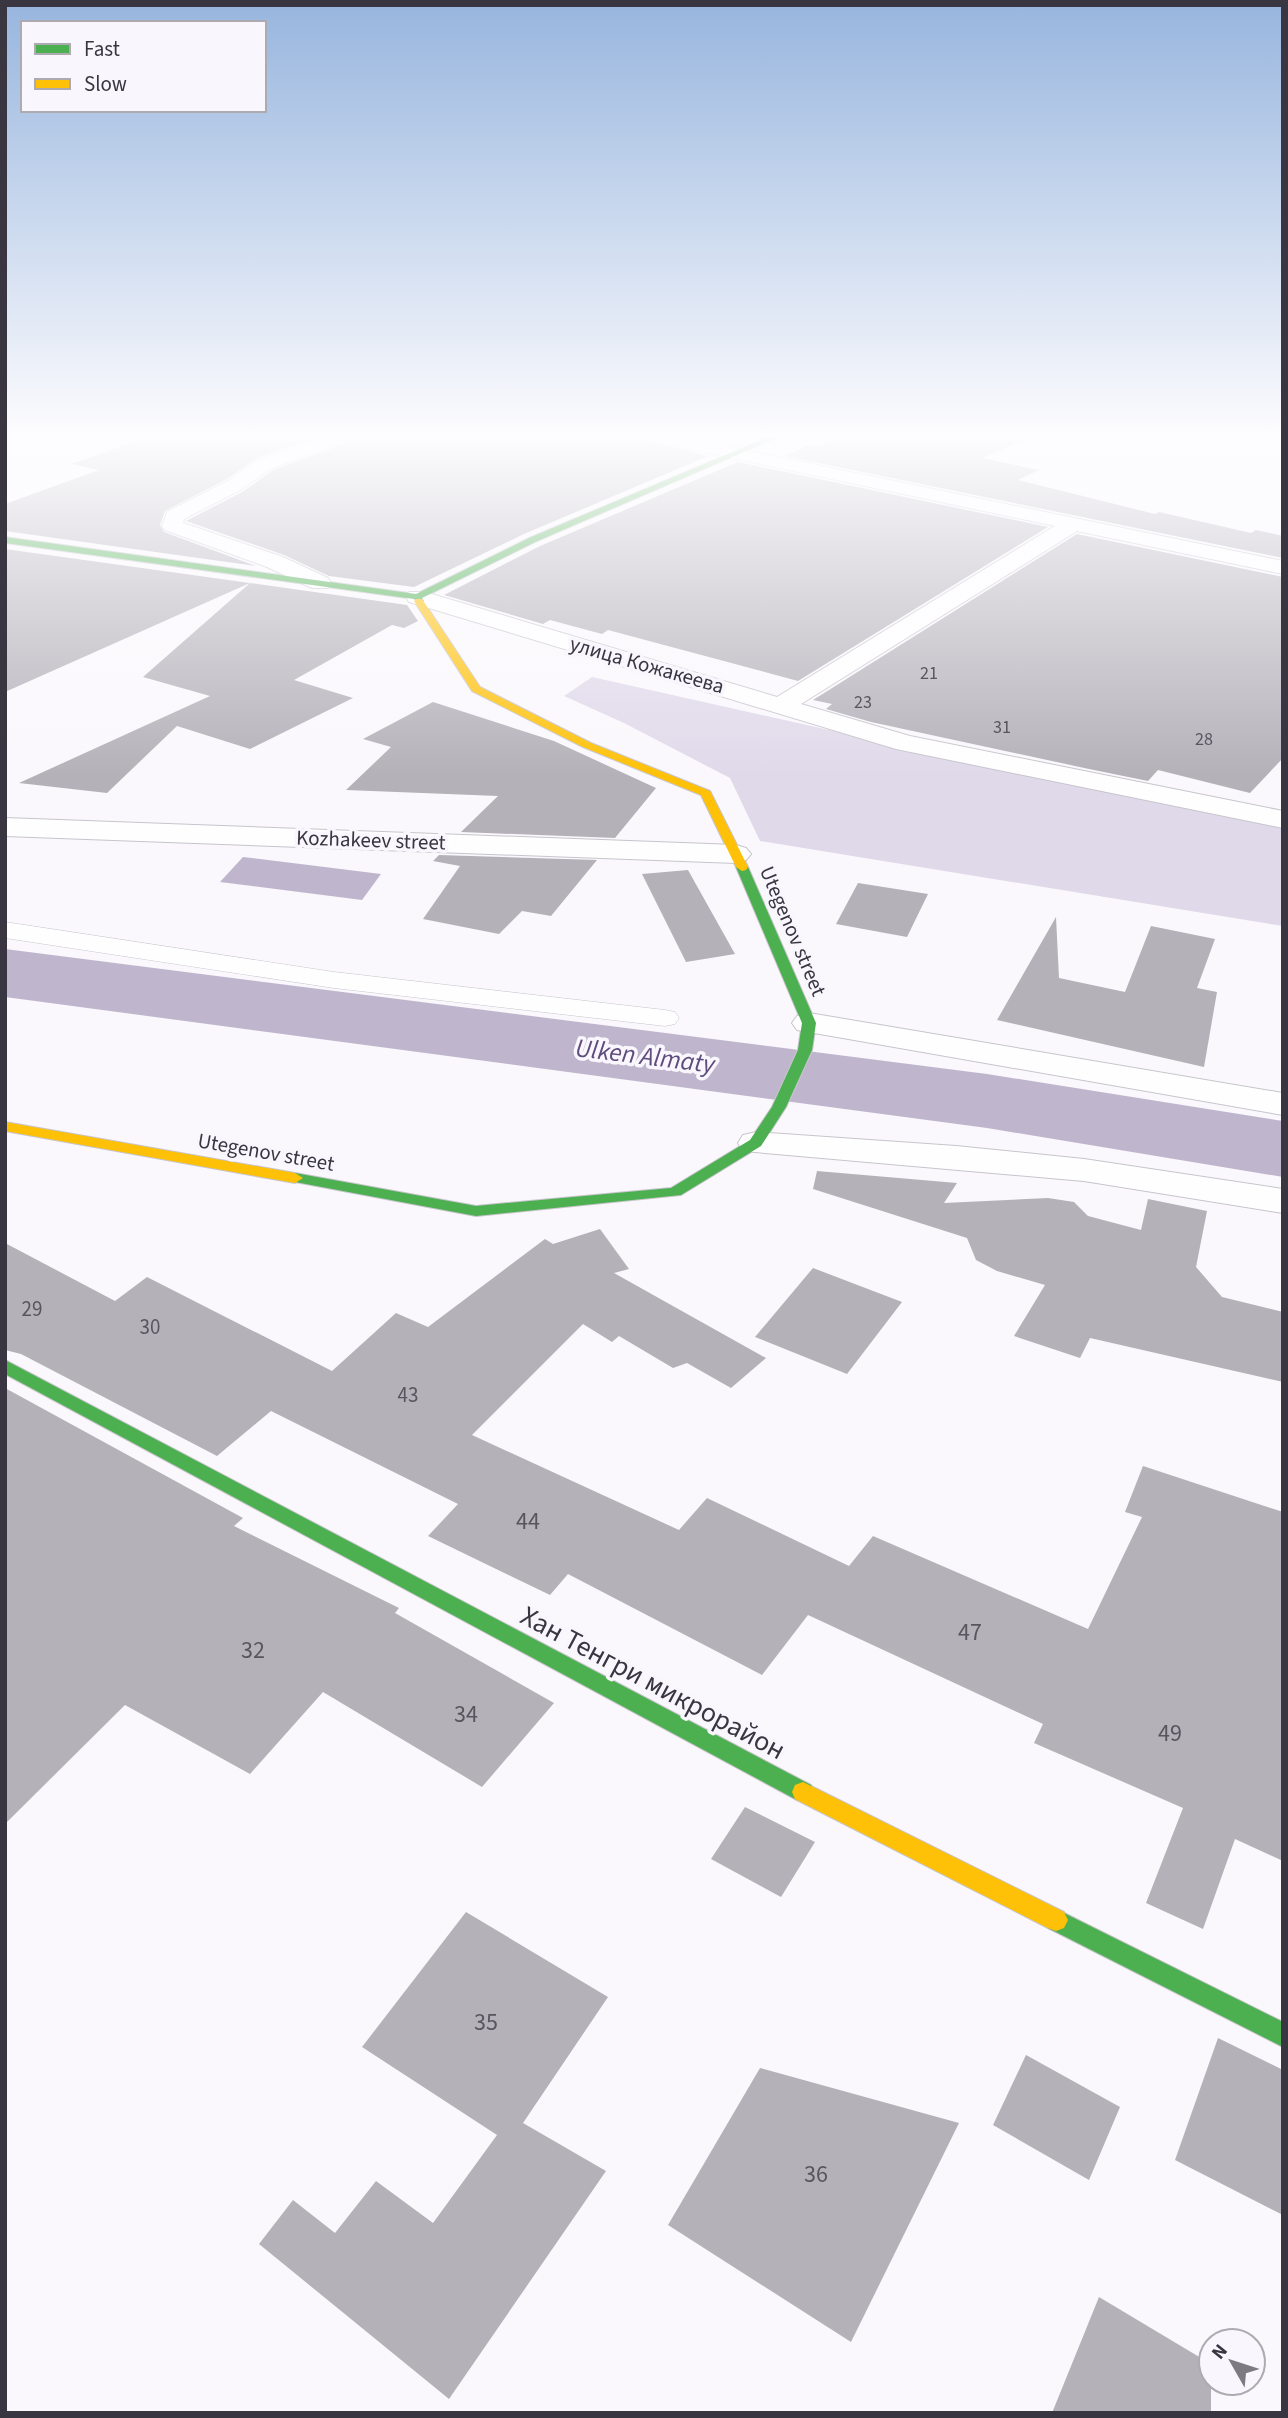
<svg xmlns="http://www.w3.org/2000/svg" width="1288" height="2418" font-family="'Source Sans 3',sans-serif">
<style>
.green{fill:#e0d9ea}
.water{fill:#bfb6ce}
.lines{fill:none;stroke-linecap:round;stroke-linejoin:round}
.river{fill:#bfb6ce;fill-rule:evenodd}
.building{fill:#b4b1b9}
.lane-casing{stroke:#c7c5cc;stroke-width:1}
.street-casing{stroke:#c7c5cc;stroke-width:2}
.fast-casing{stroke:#c7c5cc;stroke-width:2}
.slow-casing{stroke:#c7c5cc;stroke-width:2}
.lane{fill:#fefeff;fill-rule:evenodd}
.street{fill:#fefeff;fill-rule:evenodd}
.fast{fill:#4caf50;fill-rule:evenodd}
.slow{fill:#ffc107;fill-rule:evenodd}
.labels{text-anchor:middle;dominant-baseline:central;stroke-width:7;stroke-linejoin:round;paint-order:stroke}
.far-number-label{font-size:18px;fill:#58555f}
.far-street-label{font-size:21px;fill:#3a3641;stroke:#f9f7fd}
.number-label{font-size:21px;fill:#58555f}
.near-number-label{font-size:24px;fill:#58555f}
.water-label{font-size:26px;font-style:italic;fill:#5f4c7c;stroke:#f9f7fd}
.near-street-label{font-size:28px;fill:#3a3641;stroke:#f9f7fd}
</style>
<rect width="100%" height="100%" fill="#faf8fc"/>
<!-- green -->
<path class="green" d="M592,677l309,69 382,79v101l-523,-85 -30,-63 -106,-55 -60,-27z"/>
<!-- water -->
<path class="water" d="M243,857l138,17 -19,26 -142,-18z"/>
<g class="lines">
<!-- river -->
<path class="river" d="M5,949l982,125 296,47v56l-296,-49 -982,-131z"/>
</g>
<!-- building -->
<g class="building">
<path d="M145,438h169l-57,20 -30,21 -62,32 -5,14 4,7 92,34 -251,-35v-27l94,-34 -28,-6z"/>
<path d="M349,438h287l72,18 -184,78 -110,53 -85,-11 -45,-21 -98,-34 58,-30 29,-21 71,-26z"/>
<path d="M840,438h188l-46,20 57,12 -21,10 137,34 4,-2 92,21 5,-3 27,6v22l-499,-102 25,-11 9,2z"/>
<path d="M738,462l310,65 -250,154 -190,-51 -6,4 -52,-14 -7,4 -99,-29 96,-49z"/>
<path d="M1077,534l206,43v181l-33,35 -92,-23 -10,11 -59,-12 -218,-47 -45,-13 6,-5 -19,-4z"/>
<path d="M5,549l245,34 -245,109z"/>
<path d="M250,583l157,22 11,16 -14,7 -12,-3 -98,55 59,18 -103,51 -73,-23 -70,67 -88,-10 191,-87 -67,-19z"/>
<path d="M433,702l121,39 102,47 -41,50 -154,-6 37,-36 -152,-6 45,-43 -28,-8z"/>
<path d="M439,855l158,5 -46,56 -29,-5 -23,23 -76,-15 37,-53 -27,-5z"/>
<path d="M688,870l47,84 -49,8 -44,-88z"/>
<path d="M858,883l70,11 -21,43 -71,-13z"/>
<path d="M1056,917l3,61 66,14 26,-66 64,13 -18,49 20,4 -13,75 -207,-47z"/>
<path d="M817,1171l140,12 -13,20 104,-5 26,4 14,14 53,14 7,-31 59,12 -11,56 26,30 61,15v70l-193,-44 -10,20 -66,-22 31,-51 -48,-14 -21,-11 -9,-22 -154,-49z"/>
<path d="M600,1229l29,40 -15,4 152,85 -35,30 -44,-25 -14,5 -54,-32 -7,6 -29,-18 -111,111 207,95 28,-32 142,68 24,-30 215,93 54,-112 -17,-5 18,-46 140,46v349l-48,-22 -32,90 -57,-26 37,-95 -149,-65 9,-19 -235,-109 -46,60 -194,-101 -18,21 -122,-59 30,-32 -187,-93 -54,45 -196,-102 -16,-4v-107l110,58 32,-24 185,94 64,-58 32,14 117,-88 8,5z"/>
<path d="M813,1268l89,34 -55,72 -92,-37z"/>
<path d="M5,1388l238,130 -9,8 165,82 -4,5 159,90 -72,84 -159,-95 -73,82 -125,-69 -120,119z"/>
<path d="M745,1807l70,35 -34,55 -70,-38z"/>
<path d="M466,1912l142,85 -85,126 83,48 -157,228 -190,-155 34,-44 42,33 41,-52 57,42 64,-88 -135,-88z"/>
<path d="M1218,2038l65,32v145l-108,-55z"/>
<path d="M1026,2055l94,52 -31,73 -96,-55z"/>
<path d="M760,2068l199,55 -108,219 -183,-117z"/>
<path d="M1099,2297l112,67v49h-159z"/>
</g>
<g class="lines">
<defs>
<path id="lane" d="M5,922l329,50 331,38 10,2 4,6 -4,6 -10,2 -331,-38 -329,-50z"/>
<g id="street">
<path d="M321,438h25l-3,4 -71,26 -30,21 -58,30 -1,4 100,34 45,21 3,5 -3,5h-16l-45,-21 -102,-37 -3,-4 5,-14 61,-31 30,-21z"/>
<path d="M652,438h34l597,123v13l-206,-43 -276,173 109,32 373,75v17l-387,-79 -487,-147 -3,-5 3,-5h16l352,105 278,-171 -394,-83z"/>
<path d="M5,818l731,27 10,3 5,6 -5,6 -10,3 -731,-27z"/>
<path d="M809,1013l474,80v22l-486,-85 -5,-7 5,-7z"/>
<path d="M756,1132l200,14 128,13 199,30v24l-199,-32 -341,-30 -5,-8 5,-8z"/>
</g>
<g id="fast">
<path d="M766,438h10l-241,104 -113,56 2,3 -5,3 -5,-5 -409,-56v-6l411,57 113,-56z"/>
<path d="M742,863l6,4 68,156 -4,27 -26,57 -25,39 -80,49 -205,21 -186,-35 -3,-3 8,-5 181,33 195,-18 79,-48 22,-33 26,-57 4,-27 -66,-156z"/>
<path d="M5,1360l806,425 3,7 -3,7 -8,3 -8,-3 -790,-425z"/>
<path d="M1056,1909l227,113v25l-235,-119 -4,-8 4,-8z"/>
</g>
<g id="slow">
<path d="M416,599h6l58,88 111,56 119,48 38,76 -2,3 -4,1 -6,-4 -35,-72 -118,-48 -111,-56 -58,-90z"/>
<path d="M5,1122l290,51 8,5 -8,5 -290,-52z"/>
<path d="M803,1782l261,130 4,8 -4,8 -8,3 -8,-3 -253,-129 -3,-7 3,-7z"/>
</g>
</defs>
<!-- lane casing -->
<use href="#lane" class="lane-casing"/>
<!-- street casing -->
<use href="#street" class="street-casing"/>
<!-- fast casing -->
<use href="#fast" class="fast-casing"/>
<!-- slow casing -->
<use href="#slow" class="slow-casing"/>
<!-- lane -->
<use href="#lane" class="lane"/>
<!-- street -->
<use href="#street" class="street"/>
<!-- fast -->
<use href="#fast" class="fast"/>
<!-- slow -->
<use href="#slow" class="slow"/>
</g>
<!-- sky -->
<linearGradient id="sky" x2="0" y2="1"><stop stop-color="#97b5de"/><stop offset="0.56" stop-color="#fdfcfe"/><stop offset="1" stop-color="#fdfcfe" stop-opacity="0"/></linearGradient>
<rect width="1288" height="776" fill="url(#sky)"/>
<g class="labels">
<!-- far-number labels -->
<g class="far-number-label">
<text x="929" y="673">21</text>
<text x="863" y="702">23</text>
<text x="1002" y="727">31</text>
<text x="1204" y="739">28</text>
</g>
<!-- far-street labels -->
<g class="far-street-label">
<text transform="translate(647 665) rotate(16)">улица Кожакеева</text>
<text transform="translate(371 840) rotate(2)">Kozhakeev street</text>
<text transform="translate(793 931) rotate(67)">Utegenov street</text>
<text transform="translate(266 1152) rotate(10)">Utegenov street</text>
</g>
<!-- number labels -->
<g class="number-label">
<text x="32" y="1309">29</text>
<text x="150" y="1327">30</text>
<text x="408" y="1395">43</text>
</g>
<!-- near-number labels -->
<g class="near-number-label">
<text x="528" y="1521">44</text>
<text x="970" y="1632">47</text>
<text x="253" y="1650">32</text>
<text x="466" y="1714">34</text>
<text x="1170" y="1733">49</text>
<text x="486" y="2022">35</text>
<text x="816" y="2174">36</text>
</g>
<!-- water labels -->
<g class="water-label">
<text transform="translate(645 1056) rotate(7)">Ulken Almaty</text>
</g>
<!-- near-street labels -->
<g class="near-street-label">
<text transform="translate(653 1683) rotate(28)">Хан Тенгри микрорайон</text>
</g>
</g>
<!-- border -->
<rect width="1288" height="2418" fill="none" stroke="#3a3641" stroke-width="14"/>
<!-- legend -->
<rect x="21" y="21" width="245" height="91" fill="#f9f7fd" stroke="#adaab2" stroke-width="2"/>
<rect x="35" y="44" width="35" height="10" fill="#4caf50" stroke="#adaab2" stroke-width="2"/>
<text x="84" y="56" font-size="21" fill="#3a3641">Fast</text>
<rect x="35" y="79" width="35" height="10" fill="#ffc107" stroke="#adaab2" stroke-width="2"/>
<text x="84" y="91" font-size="21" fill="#3a3641">Slow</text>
<!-- north arrow -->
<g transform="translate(1232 2362) rotate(309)"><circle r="33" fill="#f9f7fd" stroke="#adaab2" stroke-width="2"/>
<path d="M0-5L12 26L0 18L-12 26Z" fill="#7d7a82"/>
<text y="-10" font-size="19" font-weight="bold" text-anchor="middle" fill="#3a3641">N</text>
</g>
</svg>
